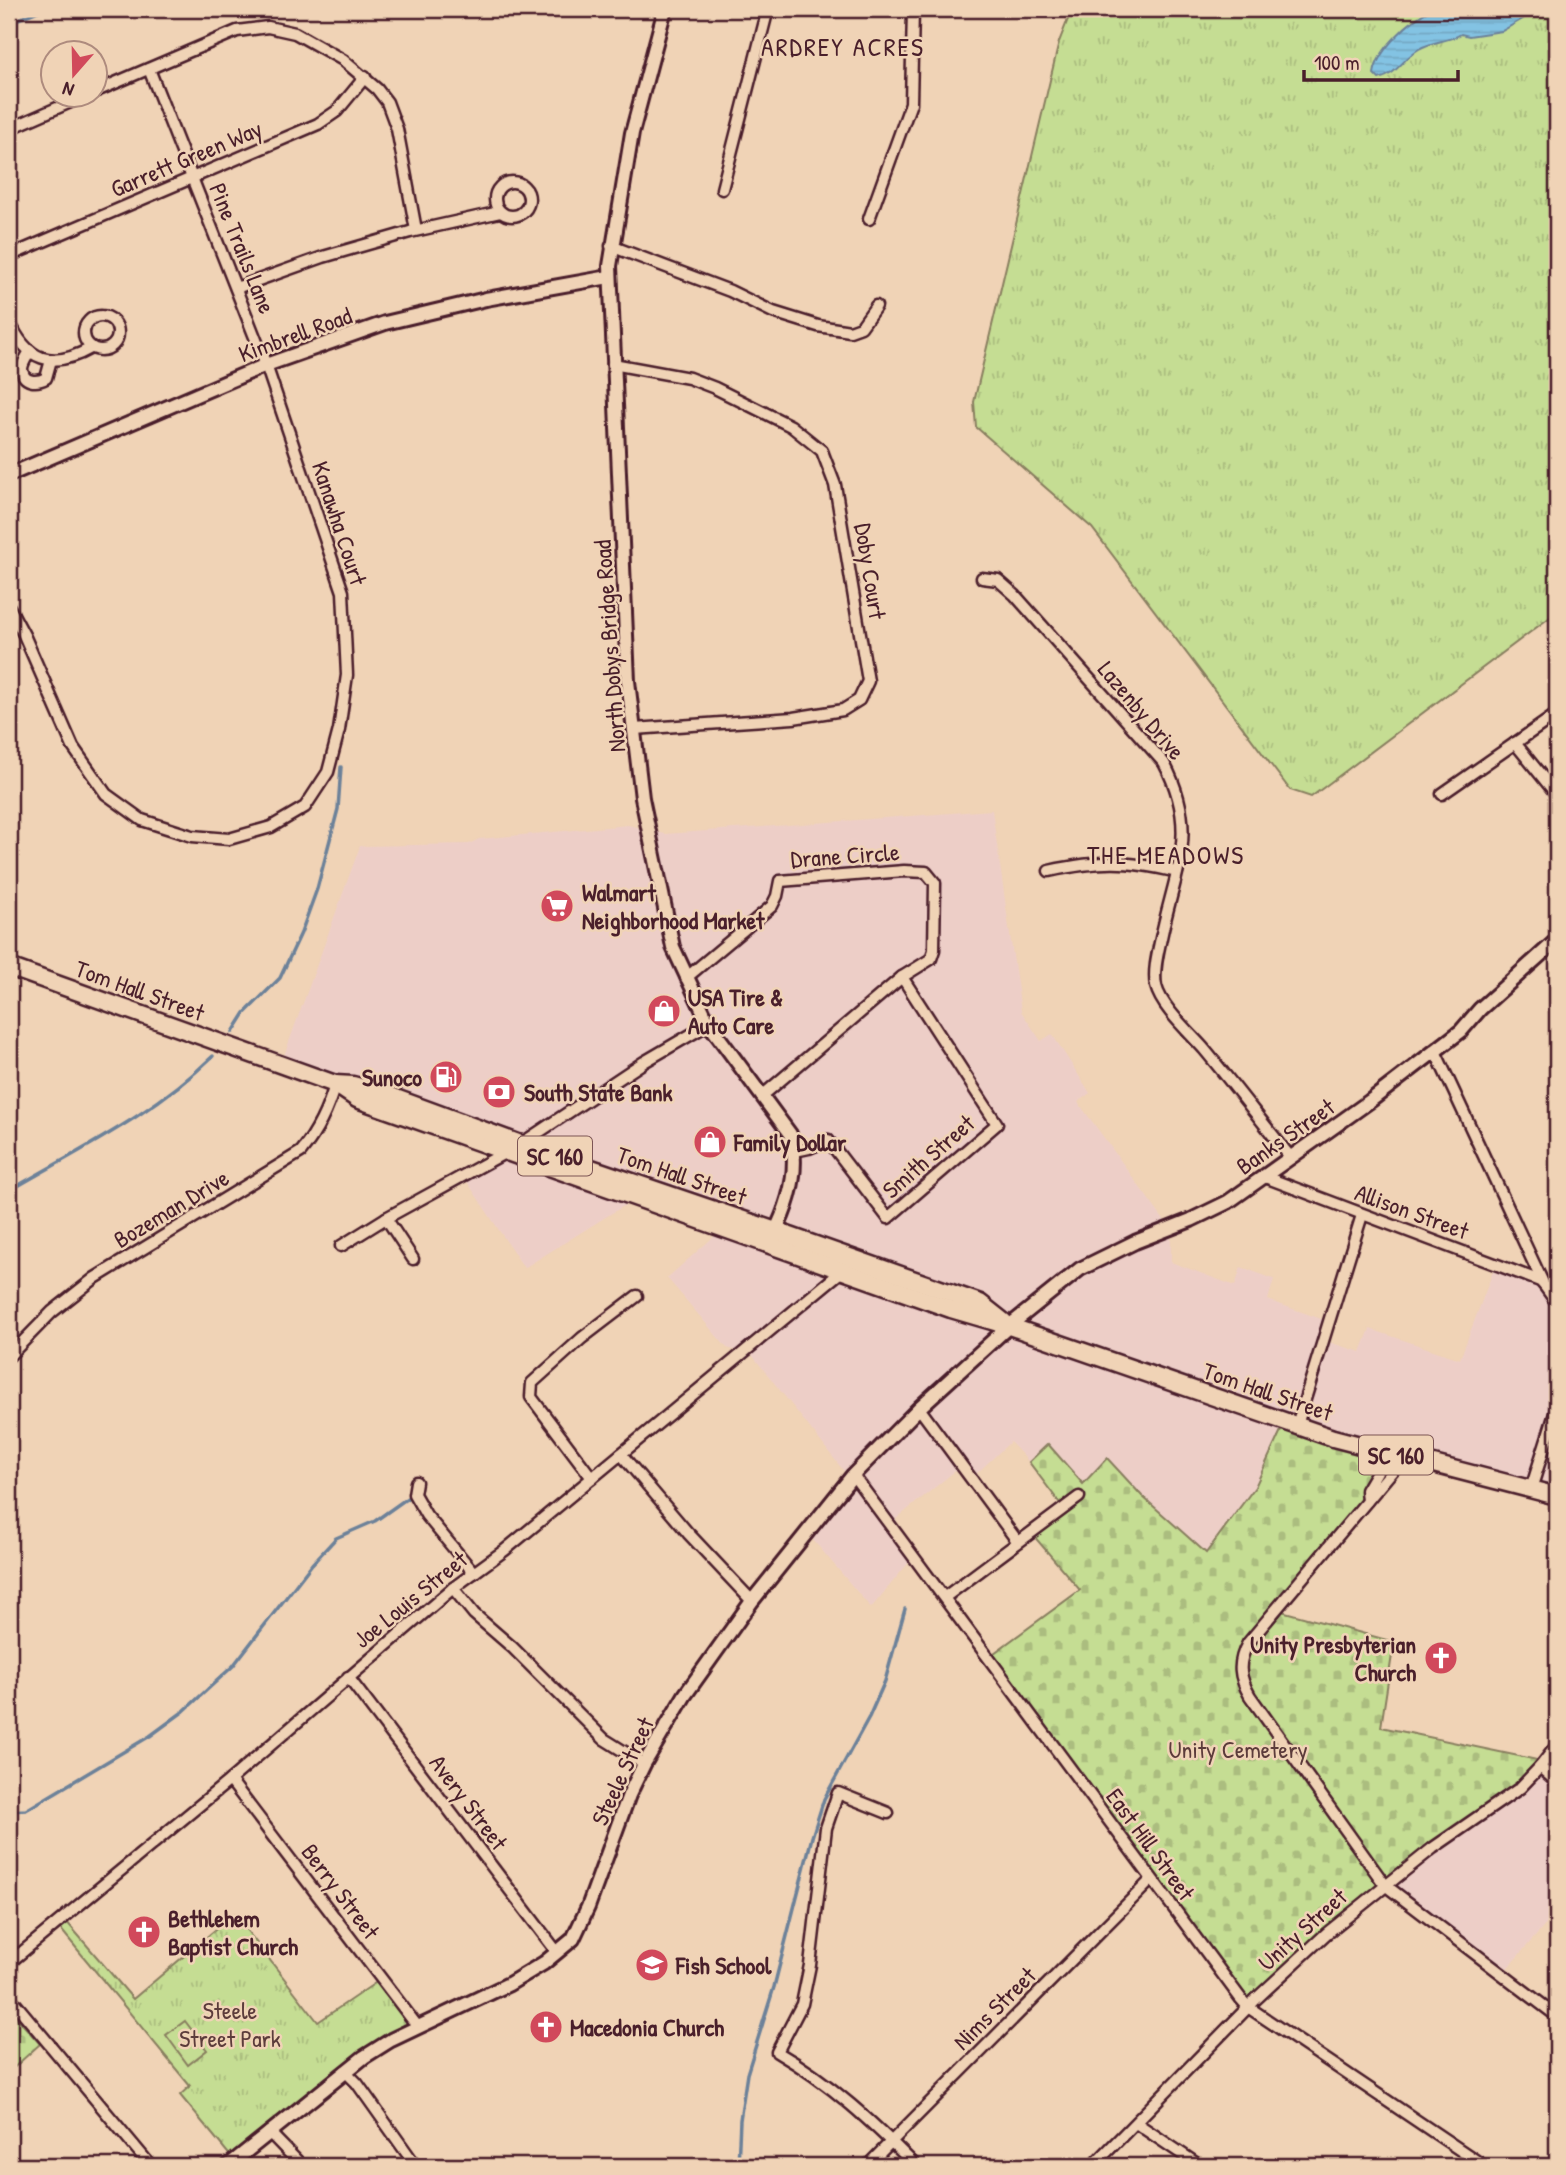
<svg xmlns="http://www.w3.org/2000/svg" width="1566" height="2175" font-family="'Patrick Hand',sans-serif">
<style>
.built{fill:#edcec7}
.grass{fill:url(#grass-tufts);stroke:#887e5f;stroke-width:2}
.cemetery{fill:url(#cemetery-stones);stroke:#887e5f;stroke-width:2}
.garden{fill:#c5dd93;stroke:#887e5f;stroke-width:2}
.water{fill:url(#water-rules);stroke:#6c8199;stroke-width:2}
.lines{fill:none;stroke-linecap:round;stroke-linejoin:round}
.stream{stroke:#6c8199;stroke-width:3.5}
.minor-casing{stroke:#4a1f2b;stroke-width:15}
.tertiary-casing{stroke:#4a1f2b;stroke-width:18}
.primary-casing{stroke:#4a1f2b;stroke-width:21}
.minor{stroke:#f0d3b6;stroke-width:10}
.tertiary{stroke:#f0d3b6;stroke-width:12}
.primary{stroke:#f0d3b6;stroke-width:16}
.labels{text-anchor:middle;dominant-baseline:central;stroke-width:5;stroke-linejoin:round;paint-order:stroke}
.shield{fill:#f0d3b6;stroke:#7c5555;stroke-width:2}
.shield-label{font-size:23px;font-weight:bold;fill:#4a1f2b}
.street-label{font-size:24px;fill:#4a1f2b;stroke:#f0d3b6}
.poi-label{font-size:24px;font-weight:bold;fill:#4a1f2b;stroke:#f0d3b6;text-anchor:start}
.park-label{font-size:24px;fill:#5c3c3b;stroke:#f0d3b6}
.neighbourhood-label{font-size:26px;letter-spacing:2px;fill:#4a1f2b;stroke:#f0d3b6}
</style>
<defs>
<pattern id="grass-tufts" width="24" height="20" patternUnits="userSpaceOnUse" patternTransform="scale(1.75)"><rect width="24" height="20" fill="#c5dd93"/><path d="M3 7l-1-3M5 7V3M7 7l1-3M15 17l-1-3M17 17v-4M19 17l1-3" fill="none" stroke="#abbd7f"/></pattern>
<pattern id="cemetery-stones" width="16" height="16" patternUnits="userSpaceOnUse" patternTransform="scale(1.75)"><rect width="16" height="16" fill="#c5dd93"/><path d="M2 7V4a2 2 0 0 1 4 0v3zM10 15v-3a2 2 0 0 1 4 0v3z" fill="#abbd7f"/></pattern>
<pattern id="water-rules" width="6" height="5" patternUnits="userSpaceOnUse" patternTransform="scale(1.75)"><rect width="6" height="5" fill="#83c3e3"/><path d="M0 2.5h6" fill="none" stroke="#73a7c3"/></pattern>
</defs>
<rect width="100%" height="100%" fill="#f0d3b6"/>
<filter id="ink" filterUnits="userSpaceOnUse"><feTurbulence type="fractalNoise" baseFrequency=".0143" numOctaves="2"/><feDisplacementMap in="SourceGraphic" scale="14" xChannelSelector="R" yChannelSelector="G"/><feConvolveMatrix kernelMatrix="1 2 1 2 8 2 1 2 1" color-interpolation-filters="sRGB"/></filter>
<g filter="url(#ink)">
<!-- built -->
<g class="built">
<path d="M992,810l29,201 20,30 11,-7 38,59 -12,9 93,128v32l64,24 6,-19 33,12 -6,21 59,21 -5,19 39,12 9,-23 90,30 35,-93 43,16 19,28v184l-273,-70 -29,63 -49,66 -64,-57 -34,-37 -25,25 -35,-40 -19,18 -19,-20 -37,35 -18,-6 -59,48 14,42 -39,47 -63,-74 43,-54 -99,-125 -25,-7 -60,-70 59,-52 -85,-31 -117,73 -62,-94 43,-26 -224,-84 79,-218 109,-2 10,-5 149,-14 37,9z"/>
<path d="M1557,1742v170l-54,61 -114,-86 130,-100z"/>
</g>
<!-- grass -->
<g class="grass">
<path d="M1072,9h485v603l-246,185 -21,-7 -198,-262 -116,-101 -2,-25 85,-360z"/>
<path d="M234,1914l84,108 60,-41 32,44 -63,38 -115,95 -52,-63 10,-9 -131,-159 7,-6 67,78z"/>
</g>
<!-- cemetery -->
<g class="cemetery">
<path d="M1284,1424l101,31 -20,45 -91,109 120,33 -13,85 161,34 -23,26 -84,58 -186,159 -259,-348 90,-66 -48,-56 33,-24 -36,-48 19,-18 35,40 24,-26 35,38 64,57 49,-66z"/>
<path d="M9,2009l31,35 -31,28z"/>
</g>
<!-- garden -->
<path class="garden" d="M185,2021l22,29 -19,15 -22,-30z"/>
<!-- water -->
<path class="water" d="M1432,9h120l-19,4 -31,18 -33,5 -8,-2c-13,8 -29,7 -42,15 -17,10 -21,25 -40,30l-5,-5c3,-24 37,-55 58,-65z"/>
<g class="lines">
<!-- stream -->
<g class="stream">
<path d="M9,23l34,-14"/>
<path d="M233,1032l12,-19 35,-35 21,-45 16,-44 21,-80 3,-42"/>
<path d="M9,1191c70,-41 145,-77 204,-135"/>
<path d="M9,1811l17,-1 124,-74 34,-25 49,-45 79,-102 24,-26 39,-17 38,-27"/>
<path d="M738,2166l2,-46 7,-46 27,-87 38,-150 12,-38 45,-82 16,-36 20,-72"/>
</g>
<defs>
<g id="minor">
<path d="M943,9l4,1"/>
<path d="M94,92l143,-61 31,-4 27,6 48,27 34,29 10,13 10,27 19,101"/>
<path d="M9,129l80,-35"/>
<circle cx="512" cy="199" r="17"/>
<path d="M722,189l46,-180"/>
<path d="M869,219l42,-116 2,-94"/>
<path d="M611,246l119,45 43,21 45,14 32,5 11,-4 15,-21"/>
<path d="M9,256l309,-132 19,-13 28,-34"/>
<path d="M236,288l87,-31 87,-25 90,-20"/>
<circle cx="101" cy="333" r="17"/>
<path d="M9,320c17,41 43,50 82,28"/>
<path d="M30,351c-3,6 -8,12 -8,18 1,14 15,14 24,9l5,-18"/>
<path d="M613,364l76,14 26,10 76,38 31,25 13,34 33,196 -9,19 -16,10 -50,8 -159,11"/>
<path d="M982,578l16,2 17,15 149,168c36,68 11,107 -3,175 -3,14 -8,33 -5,48 5,21 34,47 48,63 30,36 58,73 87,109"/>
<path d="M9,607l15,28 49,112 33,47 36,26 50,16 37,3 42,-12 34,-20 23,-35 11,-42 8,-55 -4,-83 -77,-227 -117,-296"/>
<path d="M1515,743l42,52"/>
<path d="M1442,794l115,-80"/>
<path d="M1049,871c52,-11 77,-11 128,1"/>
<path d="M686,978l86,-72 5,-10 3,-15 124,-10 22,1 9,11 -1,67 -3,9 -29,18 -140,119"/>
<path d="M1435,1051l109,234 13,18"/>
<path d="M795,1151l14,-3 19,-8 60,78 109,-94 -95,-147"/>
<path d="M1265,1177l275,104 4,4"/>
<path d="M386,1218l27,41"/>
<path d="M341,1246l45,-28 135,-74 123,-82 65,-38"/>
<path d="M9,1356l43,-44 43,-34 206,-126c17,-21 27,-42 34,-68"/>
<path d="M919,1408l99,134"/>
<path d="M1297,1425l65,-210"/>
<path d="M621,1454l67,79 64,68"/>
<path d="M1404,1457l-156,186c-11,20 -9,34 2,53l135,189 172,131"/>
<path d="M853,1475l388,524 7,8 236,159"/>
<path d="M592,1478l-61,-81 1,-14 50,-45 55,-42"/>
<path d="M416,1482l-2,12 12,21 48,58"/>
<path d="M1531,1489l26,-82"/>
<path d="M1367,1501l-1,-11 22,-37"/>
<path d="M453,1588l21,26 38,33 92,92 40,25"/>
<path d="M945,1597l134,-100"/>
<path d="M348,1677l209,275"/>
<path d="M1540,1767l17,15"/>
<path d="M230,1780l188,247"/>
<path d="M888,1813l-50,-20 -12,35 -16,137 -8,39 -25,48c55,32 95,70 139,114"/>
<path d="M9,1963l221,-183 223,-192 52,-38 337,-279"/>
<path d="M9,1996l142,170"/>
<path d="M345,2071l12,12 59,83"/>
<path d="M1136,2123l64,43"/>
<path d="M269,2132l33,34"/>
<path d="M867,2166l284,-286"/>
<path d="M1093,2166l163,-167 71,-66 106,-85 87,-60 20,-21 17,-22"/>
</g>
<g id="tertiary">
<path d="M665,9l-33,124 -22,133 18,415 14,117 31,149 36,77 81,110c10,34 -1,71 -17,102"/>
<path d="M9,475l257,-110 119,-42 101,-24 123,-22"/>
<path d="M228,2166l136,-109 27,-17 118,-56 35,-21 29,-24 15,-32 41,-112 15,-31 41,-69 67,-94 101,-126 66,-67 90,-82 71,-57 55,-27 56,-22 37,-18 142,-101 91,-70 19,-22 77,-69"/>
</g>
<g id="primary">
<path d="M9,967l326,117 22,15 594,210 58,17 324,112 224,58"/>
<path d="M335,1084l18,1 29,8 139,51 255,87 204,72 24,19"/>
</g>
</defs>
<!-- minor casing -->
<use href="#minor" class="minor-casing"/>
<!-- tertiary casing -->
<use href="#tertiary" class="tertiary-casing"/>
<!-- primary casing -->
<use href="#primary" class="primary-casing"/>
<!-- minor -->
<use href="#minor" class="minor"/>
<!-- tertiary -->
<use href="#tertiary" class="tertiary"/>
<!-- primary -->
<use href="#primary" class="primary"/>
</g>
</g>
<!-- icons -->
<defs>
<symbol id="supermarket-disc" viewBox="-11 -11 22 22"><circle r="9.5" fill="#d1495b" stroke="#f0d3b6"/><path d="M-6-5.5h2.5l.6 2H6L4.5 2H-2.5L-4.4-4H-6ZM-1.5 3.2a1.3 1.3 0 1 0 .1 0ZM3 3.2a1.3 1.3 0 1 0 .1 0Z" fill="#fff"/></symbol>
<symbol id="shop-disc" viewBox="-11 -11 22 22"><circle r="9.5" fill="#d1495b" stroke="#f0d3b6"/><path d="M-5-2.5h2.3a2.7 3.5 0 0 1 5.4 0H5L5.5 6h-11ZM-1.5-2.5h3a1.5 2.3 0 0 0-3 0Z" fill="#fff"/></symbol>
<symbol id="fuel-disc" viewBox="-11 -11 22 22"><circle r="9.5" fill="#d1495b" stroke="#f0d3b6"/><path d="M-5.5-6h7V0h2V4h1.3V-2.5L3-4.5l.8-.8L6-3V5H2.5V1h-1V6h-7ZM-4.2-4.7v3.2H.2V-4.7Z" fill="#fff"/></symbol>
<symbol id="bank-disc" viewBox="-11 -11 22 22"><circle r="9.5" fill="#d1495b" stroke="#f0d3b6"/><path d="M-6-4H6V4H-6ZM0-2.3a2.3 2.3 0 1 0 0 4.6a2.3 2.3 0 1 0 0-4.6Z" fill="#fff"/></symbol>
<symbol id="church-disc" viewBox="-11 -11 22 22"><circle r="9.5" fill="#d1495b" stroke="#f0d3b6"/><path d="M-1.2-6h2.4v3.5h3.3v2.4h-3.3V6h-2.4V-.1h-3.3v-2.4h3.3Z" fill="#fff"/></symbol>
<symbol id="school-disc" viewBox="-11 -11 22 22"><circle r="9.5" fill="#d1495b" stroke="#f0d3b6"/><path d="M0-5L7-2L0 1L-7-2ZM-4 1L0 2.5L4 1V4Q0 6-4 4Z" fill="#fff"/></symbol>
</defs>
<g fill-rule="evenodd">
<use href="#supermarket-disc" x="538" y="887" width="38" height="38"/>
<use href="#shop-disc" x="645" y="992" width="38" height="38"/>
<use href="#fuel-disc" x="427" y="1058" width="38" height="38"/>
<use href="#bank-disc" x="480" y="1073" width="38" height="38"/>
<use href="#shop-disc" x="691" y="1123" width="38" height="38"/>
<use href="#church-disc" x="1422" y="1639" width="38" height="38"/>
<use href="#church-disc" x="125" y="1913" width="38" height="38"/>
<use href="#school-disc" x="633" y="1946" width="38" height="38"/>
<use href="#church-disc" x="527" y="2008" width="38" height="38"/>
</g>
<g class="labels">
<!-- shield labels -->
<g class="shield">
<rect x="518" y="1136.5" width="74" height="39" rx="5"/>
<rect x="1359" y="1435.5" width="74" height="39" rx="5"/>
</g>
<g class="shield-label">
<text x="555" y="1156">SC 160</text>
<text x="1396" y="1455">SC 160</text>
</g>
<!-- street labels -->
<g class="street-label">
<text transform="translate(186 158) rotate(-23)">Garrett Green Way</text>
<text transform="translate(243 248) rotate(68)">Pine Trails Lane</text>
<text transform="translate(295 334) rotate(-20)">Kimbrell Road</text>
<text transform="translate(340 523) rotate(72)">Kanawha Court</text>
<text transform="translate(871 571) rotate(81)">Doby Court</text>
<text transform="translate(609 646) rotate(-94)">North Dobys Bridge Road</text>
<text transform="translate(1142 710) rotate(50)">Lazenby Drive</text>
<text transform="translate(845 855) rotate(-4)">Drane Circle</text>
<text transform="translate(140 990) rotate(20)">Tom Hall Street</text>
<text transform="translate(1285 1136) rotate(-35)">Banks Street</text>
<text transform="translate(928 1156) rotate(-41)">Smith Street</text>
<text transform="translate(682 1175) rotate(19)">Tom Hall Street</text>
<text transform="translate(171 1208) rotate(-31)">Bozeman Drive</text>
<text transform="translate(1412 1211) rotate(20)">Allison Street</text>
<text transform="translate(1268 1391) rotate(19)">Tom Hall Street</text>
<text transform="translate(410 1599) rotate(-39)">Joe Louis Street</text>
<text transform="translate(622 1771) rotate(-65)">Steele Street</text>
<text transform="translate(469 1802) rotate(53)">Avery Street</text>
<text transform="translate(1151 1844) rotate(54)">East Hill Street</text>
<text transform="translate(341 1891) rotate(53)">Berry Street</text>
<text transform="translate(1302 1929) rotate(-42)">Unity Street</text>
<text transform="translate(994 2008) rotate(-45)">Nims Street</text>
</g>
<!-- poi labels -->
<g class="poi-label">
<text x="582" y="892">Walmart<tspan x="582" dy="28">Neighborhood Market</tspan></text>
<text x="688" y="997">USA Tire &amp;<tspan x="688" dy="28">Auto Care</tspan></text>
<text x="422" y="1077" text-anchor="end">Sunoco</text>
<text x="524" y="1092">South State Bank</text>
<text x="734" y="1142">Family Dollar</text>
<text x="1416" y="1644" text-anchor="end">Unity Presbyterian<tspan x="1416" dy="28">Church</tspan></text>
<text x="168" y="1918">Bethlehem<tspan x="168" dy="28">Baptist Church</tspan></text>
<text x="676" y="1965">Fish School</text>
<text x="570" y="2027">Macedonia Church</text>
</g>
<!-- park labels -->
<g class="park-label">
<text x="1238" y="1749">Unity Cemetery</text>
<text x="230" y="2010">Steele<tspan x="230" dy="28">Street Park</tspan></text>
</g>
<!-- neighbourhood labels -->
<g class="neighbourhood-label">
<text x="843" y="46">ARDREY ACRES</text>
<text x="1166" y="854">THE MEADOWS</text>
</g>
</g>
<!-- margin -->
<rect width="1566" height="2175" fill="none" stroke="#f0d3b6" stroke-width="35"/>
<rect x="18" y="18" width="1531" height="2140" fill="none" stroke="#4a1f2b" stroke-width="2.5" filter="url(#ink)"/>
<!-- north arrow -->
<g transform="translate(74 74) rotate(200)"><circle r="33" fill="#f0d3b6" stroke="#ae8b7e" stroke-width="2"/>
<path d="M0-5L12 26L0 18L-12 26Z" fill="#d1495b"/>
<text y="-10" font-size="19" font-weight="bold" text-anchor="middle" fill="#4a1f2b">N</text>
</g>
<!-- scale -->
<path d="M1304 70v10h154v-10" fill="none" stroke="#4a1f2b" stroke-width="3.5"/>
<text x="1314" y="70" font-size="21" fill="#4a1f2b" stroke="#f0d3b6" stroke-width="5" paint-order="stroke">100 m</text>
</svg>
